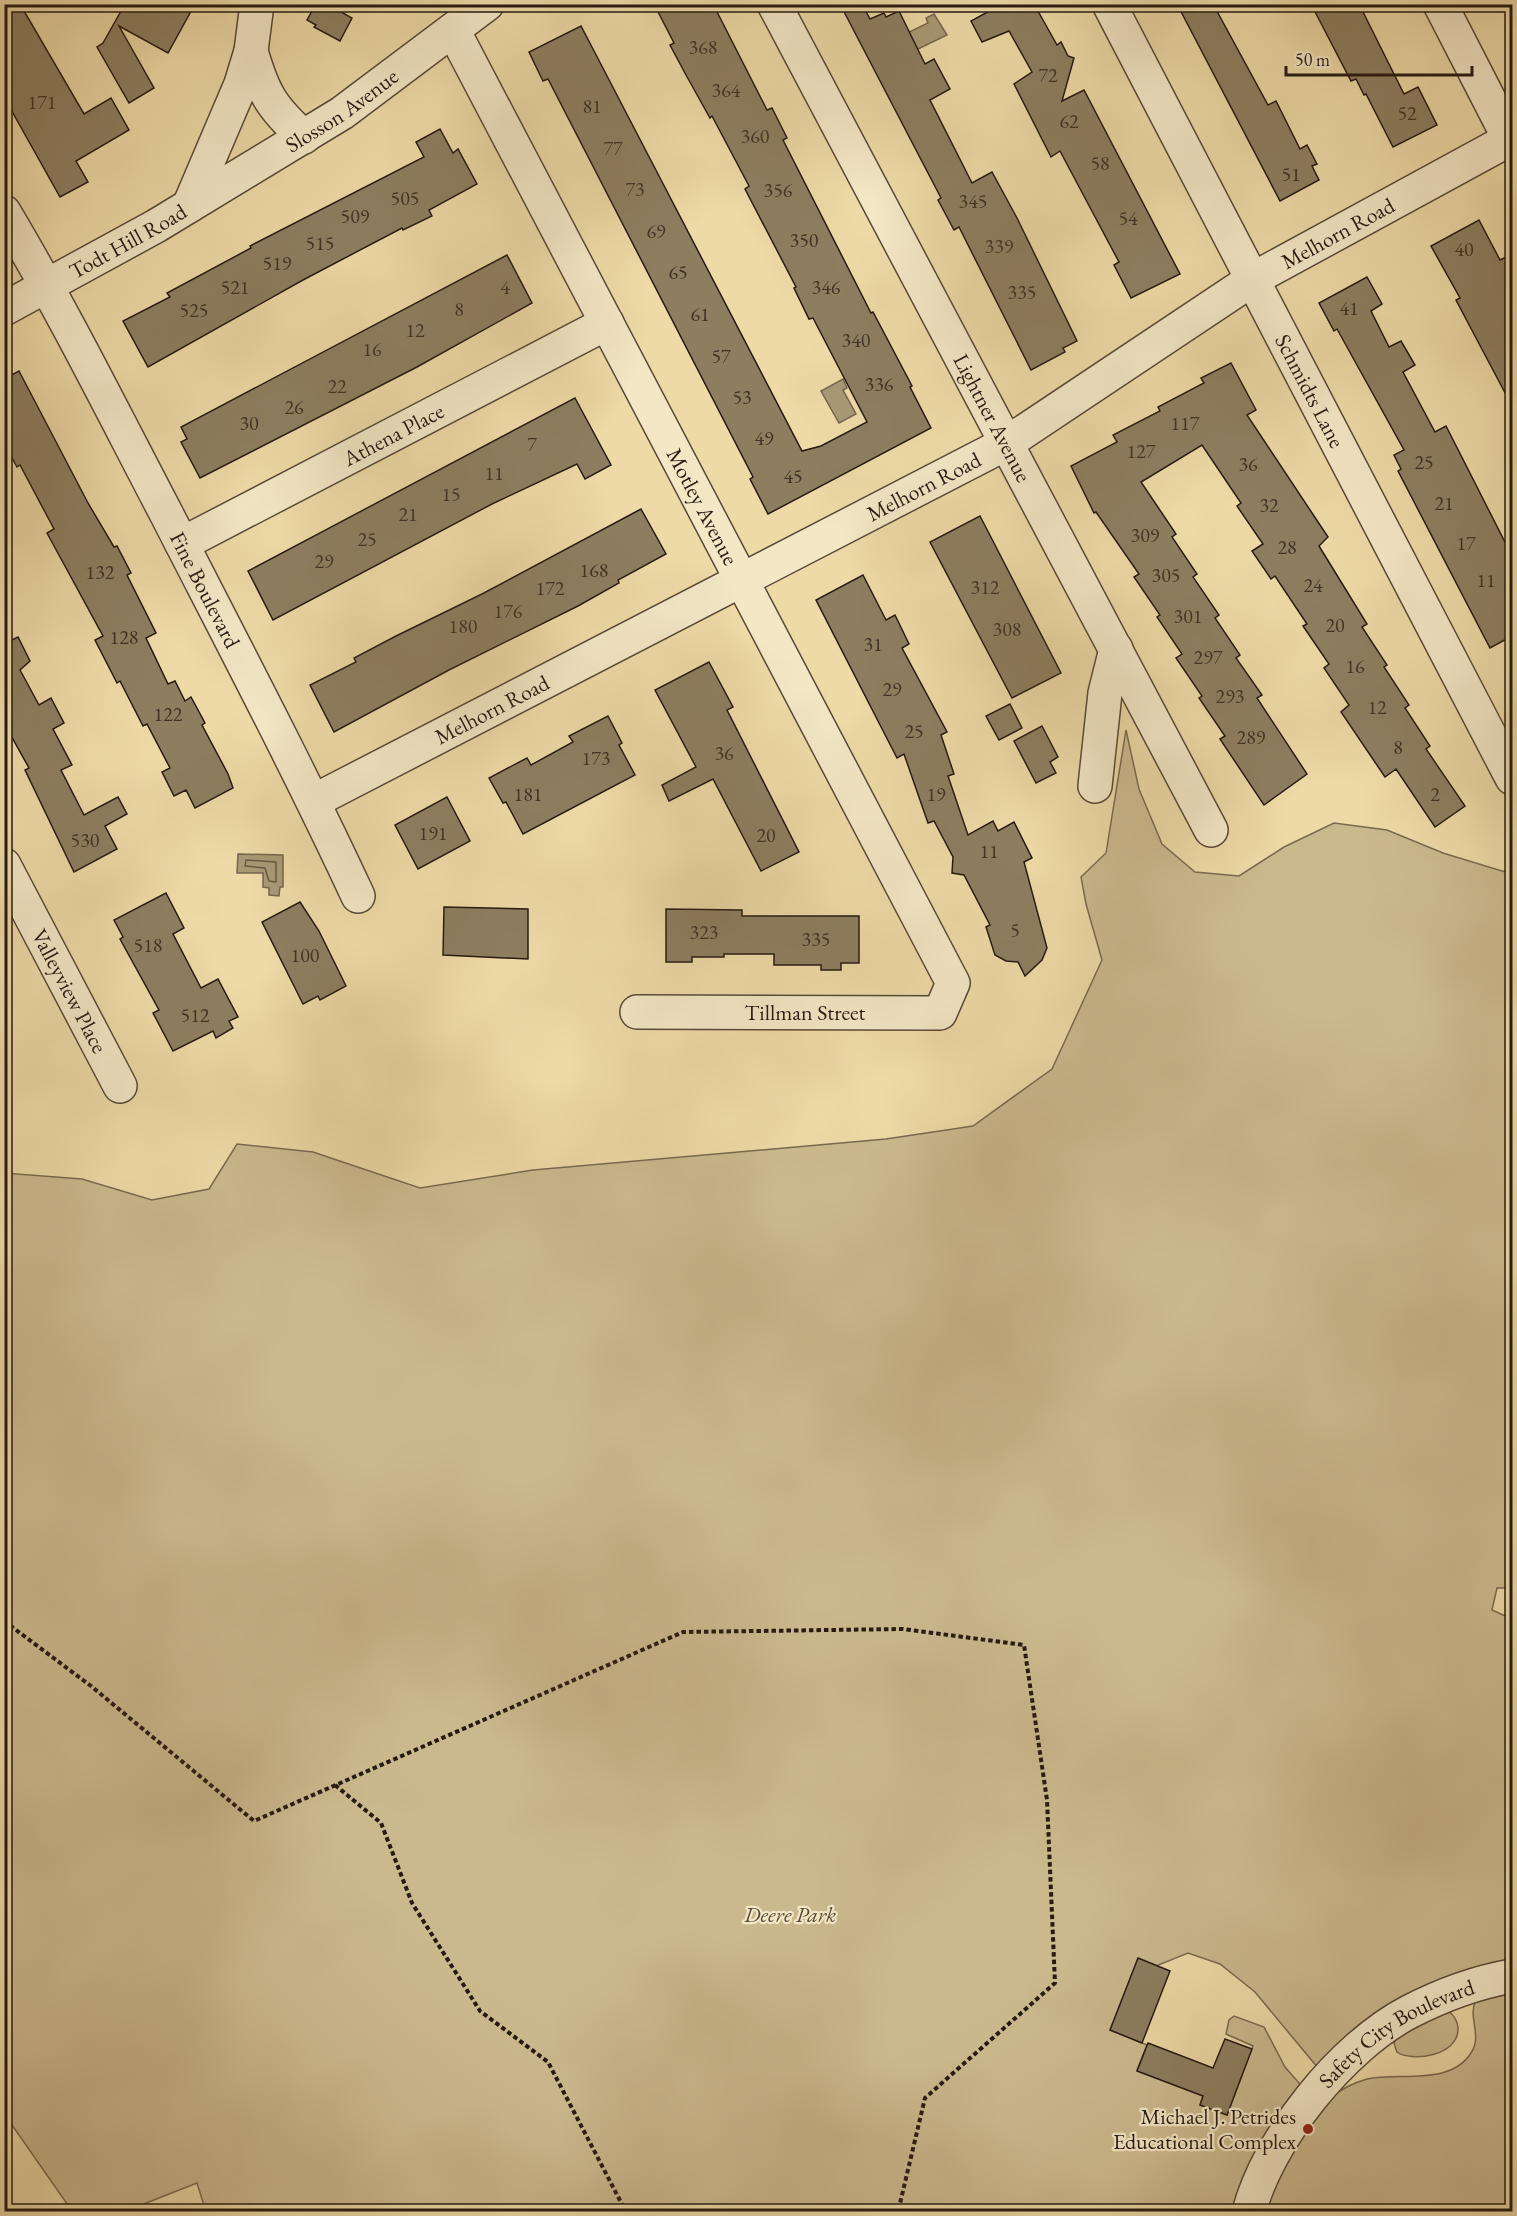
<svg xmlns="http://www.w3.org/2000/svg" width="1517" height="2216" font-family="'EB Garamond',serif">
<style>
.green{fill:#cbb98e;stroke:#786a50;stroke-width:1.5}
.water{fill:#a99975;stroke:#75664e;stroke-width:1.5}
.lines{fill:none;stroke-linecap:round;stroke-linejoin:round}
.shore{stroke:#685a44;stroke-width:1.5}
.building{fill:#8d7e60;stroke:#261a13;stroke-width:1.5}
.minor-casing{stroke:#584a38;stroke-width:36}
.path{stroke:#261a13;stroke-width:4;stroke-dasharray:4.5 3;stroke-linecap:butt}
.minor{stroke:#f3e7c6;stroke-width:33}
.poi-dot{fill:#8f2418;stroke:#f3e7c6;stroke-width:2}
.labels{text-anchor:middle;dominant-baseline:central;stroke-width:4.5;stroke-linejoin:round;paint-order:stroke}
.number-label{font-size:20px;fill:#403326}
.street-label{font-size:22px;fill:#261a13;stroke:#f3e7c6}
.park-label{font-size:22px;font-style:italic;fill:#584a38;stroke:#f3e7c6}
.poi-label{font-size:22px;fill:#261a13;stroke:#f3e7c6;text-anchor:end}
</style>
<rect width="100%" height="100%" fill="#eddaa7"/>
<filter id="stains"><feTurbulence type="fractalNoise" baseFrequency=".00333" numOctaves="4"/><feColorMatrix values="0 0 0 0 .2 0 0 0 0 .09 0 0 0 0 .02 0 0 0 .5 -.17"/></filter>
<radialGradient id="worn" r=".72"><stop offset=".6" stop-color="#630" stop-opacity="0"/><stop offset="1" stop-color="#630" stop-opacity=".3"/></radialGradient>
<!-- green -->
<g class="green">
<path d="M1126,730l13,59 23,55 33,28 44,4 45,-29 50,-24 53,7 56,23 69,21v714h-15l-5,22 20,9v341l-24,9 -170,99 -63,-76 -35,-28 -32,-11 -32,13 -18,-7 -28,71 37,15 -10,25 66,26 -3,9 27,10 26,-69 -27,-12 3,-14 5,-4 30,11 21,40 15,17 -66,127 -1028,1 -9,-29 -71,28h-54l-67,-96 -1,-942 78,6 70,21 57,-11 28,-45 76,8 107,36 113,-18 353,-31 87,-13 79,-57 50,-109 -16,-56 -5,-27 25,-24z"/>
<path d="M1512,1988v223l-250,1 13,-39 55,-75c11,-9 23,-15 37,-19 33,-7 83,7 104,-26 12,-18 -4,-36 5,-53z"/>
<path d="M1448,2011c6,4 9,9 10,16 2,30 -48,35 -61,25l-3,-9 3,-6z"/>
</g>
<!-- water -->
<g class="water">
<path d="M934,14l13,21 -33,16 -9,-17 23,-11 -2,-5z"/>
<path d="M843,379l4,9 -4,2 13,24 -17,9 -18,-32z"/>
<path d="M238,854l45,1v32h-3l-1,9 -10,-1v-7l-6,-1v-14h-26z"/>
</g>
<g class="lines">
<!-- shore -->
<path class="shore" d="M246,860l30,2v20l-7,-1 -4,-13 -20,-2z"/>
</g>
<!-- building -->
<g class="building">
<path d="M4,4h16l64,110 27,-16 18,32 -53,31 12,21 -28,15 -56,-100z"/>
<path d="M125,4h70l-27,49 -49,-27 35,62 -25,15 -32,-56 6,-4z"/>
<path d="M316,4h11l25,14 -12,23 -26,-14 2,-2 -9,-5z"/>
<path d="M654,4h59l54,106 5,-2 15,30 -4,2 88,173 2,-1 39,74 -2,1 21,41 -163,86 -18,-35 3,-2 -205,-398 -5,2 -14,-29 52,-26 221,425 19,-5 46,-24 -54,-104 -4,1 -15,-31 2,-1 -51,-98 4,-3 -37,-70 -2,2 -24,-43 -16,-30 4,-2z"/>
<path d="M840,4h22l8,15 14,-6 2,4 13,-6 26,53 9,-5 16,30 -20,11 42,83 20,-11 25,46 60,123 -14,7 2,4 -34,18 -72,-143 -5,3 -16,-30 3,-2z"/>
<path d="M1002,4h32l23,41 4,-3 7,14 6,2 -12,43 22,-11 96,184 -49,24 -17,-33 5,-3 -59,-111 -9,6 -37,-73 18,-12 -23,-41 -27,11 -11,-21z"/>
<path d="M1177,4h36l55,101 8,-4 24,48 7,-4 10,19 -5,2 7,14 -39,21z"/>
<path d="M1311,4h48l45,90 14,-7 19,38 -44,22 -27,-53 -2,1 -8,-16 -5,2z"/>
<path d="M440,129l13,24 5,-4 19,35 -48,26 3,6 -29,14 -1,-2 -99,52 -155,87 -25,-46 47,-24 -3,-4 84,-45 -1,-2 174,-89 -8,-15z"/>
<path d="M1479,220l21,40 6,-3 6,14v135l-56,-106 4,-2 -29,-52z"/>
<path d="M507,255l25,48 -115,64 -217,111 -19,-36 6,-3 -6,-12z"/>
<path d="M1367,277l15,27 -11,7 18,36 12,-6 14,24 -12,7 32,60 11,-6 66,130v80l-22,12 -92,-177 3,-2 -7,-14 10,-5 -67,-121 -3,2 -15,-28z"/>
<path d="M1231,363l25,47 -9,5 81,122 -9,9 48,78 -5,3 25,38 -3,2 25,38 -4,3 25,38 -4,3 39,57 -30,21 -39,-58 -11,8 -44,-65 8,-7 -25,-37 5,-4 -26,-38 4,-2 -32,-48 -4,3 -19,-28 11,-7 -26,-38 4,-3 -39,-58 -61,37 35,52 -4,3 25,37 -4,3 26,38 -4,3 25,37 -4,3 26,37 -5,3 50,76 -43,31 -44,-66 5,-3 -26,-38 3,-2 -26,-38 6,-4 -25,-37 3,-2 -26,-38 5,-3 -43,-62 -2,1 -23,-47 46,-24 -4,-7 47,-24 -2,-4 46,-24 -3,-5z"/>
<path d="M19,371l69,132 26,44 3,-1 14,27 -4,2 29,58 -10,5 22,46 7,-3 10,20 6,-4 14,26 -3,2 26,49 5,14 -38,20 -9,-18 -12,6 -12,-24 8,-4 -23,-44 -4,2 -23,-45 -3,2 -22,-43 8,-4 -56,-103 7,-4 -34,-64 -3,2 -13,-24v-64z"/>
<path d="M575,398l36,67 -26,14 -8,-15 -85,40 -219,116 -25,-49z"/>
<path d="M641,509l25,45 -48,26 1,3 -41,23 -129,64 -115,62 -24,-47 46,-23 -2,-4 42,-22 86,-42z"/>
<path d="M980,516l81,157 -49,25 -82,-156z"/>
<path d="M863,575l23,45 9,-5 14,29 -7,4 45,84 -6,3 13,39 -6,2 20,59 25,-14 5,10 16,-9 18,36 -8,4 23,86 -5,12 -17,16 -7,-14 -12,-1 -11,-6 -9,-28 4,-2 -26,-50 -12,-2 1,-16 -19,-36 -6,2 -24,-69 -7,4 -81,-158z"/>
<path d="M4,626l8,14 6,-3 12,24 -10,9 19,35 12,-7 13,25 -11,6 19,36 -11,5 23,45 34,-18 9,17 -22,12 12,23 -43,23 -49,-102 4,-2 -25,-45z"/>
<path d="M709,662l24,45 -6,3 72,142 -38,19 -48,-92 -44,22 -7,-16 34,-18 -41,-77z"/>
<path d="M1010,704l12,24 -23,12 -13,-24z"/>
<path d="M608,716l14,27 -3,2 16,30 -112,59 -17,-32 -3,1 -14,-25 38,-20 4,7 42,-23 -4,-6z"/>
<path d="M1042,726l16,31 -8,5 6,11 -20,10 -22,-42z"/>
<path d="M447,797l23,44 -52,28 -23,-44z"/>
<path d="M166,893l18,35 -11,6 28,54 17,-9 20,38 -9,4 4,7 -17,10 -3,-7 -40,20 -20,-38 6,-3 -39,-71 3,-2 -9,-17z"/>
<path d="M300,902l19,29 27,55 -26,14 -2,-4 -15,8 -41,-82z"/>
<path d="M444,907l84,2v50l-85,-4z"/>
<path d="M666,909l76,1v6h117v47h-18v7h-20v-5h-47v-11h-50v3h-32v5h-26z"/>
<path d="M1138,1958l32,13 -28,72 -32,-13z"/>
<path d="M1225,2039l27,10 -25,66 -27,-10 3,-9 -66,-25 11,-28 65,25z"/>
</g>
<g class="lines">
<defs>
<g id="minor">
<path id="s1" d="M774,4l437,826"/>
<path id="s2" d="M1109,4l403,774"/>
<path d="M1440,4l72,140"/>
<path id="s3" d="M453,30l500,953 -13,30 -303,-1"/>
<path d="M251,51c12,42 20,56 53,86"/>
<path d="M189,206l52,-122 10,-33 6,-47"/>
<path id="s4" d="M4,212c59,99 110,202 163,303 65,127 131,252 191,381"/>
<path id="s5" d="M4,309l152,-83 186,-113 145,-109"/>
<path id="s6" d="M182,544l425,-221"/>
<path d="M1095,786l10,-93 11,-44"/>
<path id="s7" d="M314,801l693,-358 246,-164 259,-141"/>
<path id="s8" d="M4,865l116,221"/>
<path id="s9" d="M1249,2212c19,-73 93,-165 160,-200 31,-16 69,-30 103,-36"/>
</g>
</defs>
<!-- minor casing -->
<use href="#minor" class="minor-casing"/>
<!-- path -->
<g class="path">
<path d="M4,1621l87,65 163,135 429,-189 220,-3 121,16 23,155 8,183 -130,115 -27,114"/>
<path d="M335,1785l46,38 31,80 68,108 68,51 78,150"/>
</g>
<!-- minor -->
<use href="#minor" class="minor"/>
</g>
<!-- markers -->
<circle class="poi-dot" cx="1308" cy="2129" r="6"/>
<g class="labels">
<!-- number labels -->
<g class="number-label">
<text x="703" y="47">368</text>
<text x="1048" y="75">72</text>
<text x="726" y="90">364</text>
<text x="42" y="102">171</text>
<text x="592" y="106">81</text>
<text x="1407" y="113">52</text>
<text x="1069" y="121">62</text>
<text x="755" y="136">360</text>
<text x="613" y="148">77</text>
<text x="1100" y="163">58</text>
<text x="1291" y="174">51</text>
<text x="635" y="189">73</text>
<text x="778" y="190">356</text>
<text x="405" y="198">505</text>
<text x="973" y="201">345</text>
<text x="355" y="216">509</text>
<text x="1128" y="218">54</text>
<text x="656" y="231">69</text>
<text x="804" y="240">350</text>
<text x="320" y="243">515</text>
<text x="999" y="246">339</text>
<text x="1464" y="249">40</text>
<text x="277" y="263">519</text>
<text x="678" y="272">65</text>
<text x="235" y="287">521</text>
<text x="505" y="287">4</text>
<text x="826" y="287">346</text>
<text x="1022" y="292">335</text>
<text x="1349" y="308">41</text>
<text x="459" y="309">8</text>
<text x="194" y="310">525</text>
<text x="700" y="314">61</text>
<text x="415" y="330">12</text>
<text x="856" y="340">340</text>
<text x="372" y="349">16</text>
<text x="721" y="356">57</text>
<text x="879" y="384">336</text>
<text x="337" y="386">22</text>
<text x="742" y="397">53</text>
<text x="294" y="407">26</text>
<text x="249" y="423">30</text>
<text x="1185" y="423">117</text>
<text x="764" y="438">49</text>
<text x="532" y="444">7</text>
<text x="1141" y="451">127</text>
<text x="1424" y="462">25</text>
<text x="1248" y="464">36</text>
<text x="494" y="473">11</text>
<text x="793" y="476">45</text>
<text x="451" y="494">15</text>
<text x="1444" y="503">21</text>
<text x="1269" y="505">32</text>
<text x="408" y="514">21</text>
<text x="1145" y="535">309</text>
<text x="367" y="539">25</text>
<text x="1466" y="543">17</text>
<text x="1287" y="547">28</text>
<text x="324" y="561">29</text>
<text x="594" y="570">168</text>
<text x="100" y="572">132</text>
<text x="1166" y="575">305</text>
<text x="1486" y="580">11</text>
<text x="1313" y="585">24</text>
<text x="985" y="587">312</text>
<text x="550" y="588">172</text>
<text x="508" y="611">176</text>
<text x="1188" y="616">301</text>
<text x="1335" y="625">20</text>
<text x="463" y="626">180</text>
<text x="1007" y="629">308</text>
<text x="124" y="637">128</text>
<text x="873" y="644">31</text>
<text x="1208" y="657">297</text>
<text x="1355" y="666">16</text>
<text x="892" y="689">29</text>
<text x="1230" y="696">293</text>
<text x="1377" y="707">12</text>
<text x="168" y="714">122</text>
<text x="914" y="731">25</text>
<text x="1251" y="737">289</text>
<text x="1398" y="747">8</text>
<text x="724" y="753">36</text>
<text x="596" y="758">173</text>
<text x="528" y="794">181</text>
<text x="936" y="794">19</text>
<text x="1435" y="794">2</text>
<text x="433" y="833">191</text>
<text x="766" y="835">20</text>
<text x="85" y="840">530</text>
<text x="989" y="851">11</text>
<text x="1015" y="930">5</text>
<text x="704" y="932">323</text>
<text x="816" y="939">335</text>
<text x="148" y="945">518</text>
<text x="305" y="955">100</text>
<text x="195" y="1015">512</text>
</g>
<!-- street labels -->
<g class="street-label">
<text stroke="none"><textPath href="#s5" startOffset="392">Slosson Avenue</textPath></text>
<text stroke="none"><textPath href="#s7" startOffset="1172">Melhorn Road</textPath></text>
<text stroke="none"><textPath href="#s5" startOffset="141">Todt Hill Road</textPath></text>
<text stroke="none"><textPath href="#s2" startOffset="436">Schmidts Lane</textPath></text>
<text stroke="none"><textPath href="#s1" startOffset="468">Lightner Avenue</textPath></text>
<text stroke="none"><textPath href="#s6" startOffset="238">Athena Place</textPath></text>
<text stroke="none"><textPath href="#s7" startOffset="686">Melhorn Road</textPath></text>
<text stroke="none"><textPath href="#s3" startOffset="538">Motley Avenue</textPath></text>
<text stroke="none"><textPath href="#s4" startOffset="428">Fine Boulevard</textPath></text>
<text stroke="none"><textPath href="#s7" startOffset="200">Melhorn Road</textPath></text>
<text stroke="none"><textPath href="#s8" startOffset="142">Valleyview Place</textPath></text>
<text x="805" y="1012">Tillman Street</text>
<text stroke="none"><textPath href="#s9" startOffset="240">Safety City Boulevard</textPath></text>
</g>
<!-- park labels -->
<g class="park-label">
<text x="790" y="1914">Deere Park</text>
</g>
<!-- poi labels -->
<g class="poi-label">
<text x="1296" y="2116">Michael J. Petrides<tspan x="1296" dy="25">Educational Complex</tspan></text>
</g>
</g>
<!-- margin -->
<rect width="1517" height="2216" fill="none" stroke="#eddaa7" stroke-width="24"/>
<rect x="6" y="6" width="1505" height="2204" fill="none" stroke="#261a13" stroke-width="3"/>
<rect x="12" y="12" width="1493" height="2192" fill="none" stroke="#261a13" stroke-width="1.5"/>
<!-- scale -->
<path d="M1286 66v9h186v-9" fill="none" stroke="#261a13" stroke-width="3"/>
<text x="1295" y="66" font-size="18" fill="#261a13" stroke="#f3e7c6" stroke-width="4.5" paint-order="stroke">50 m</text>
<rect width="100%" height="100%" filter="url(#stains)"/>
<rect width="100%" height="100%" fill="url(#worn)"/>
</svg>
